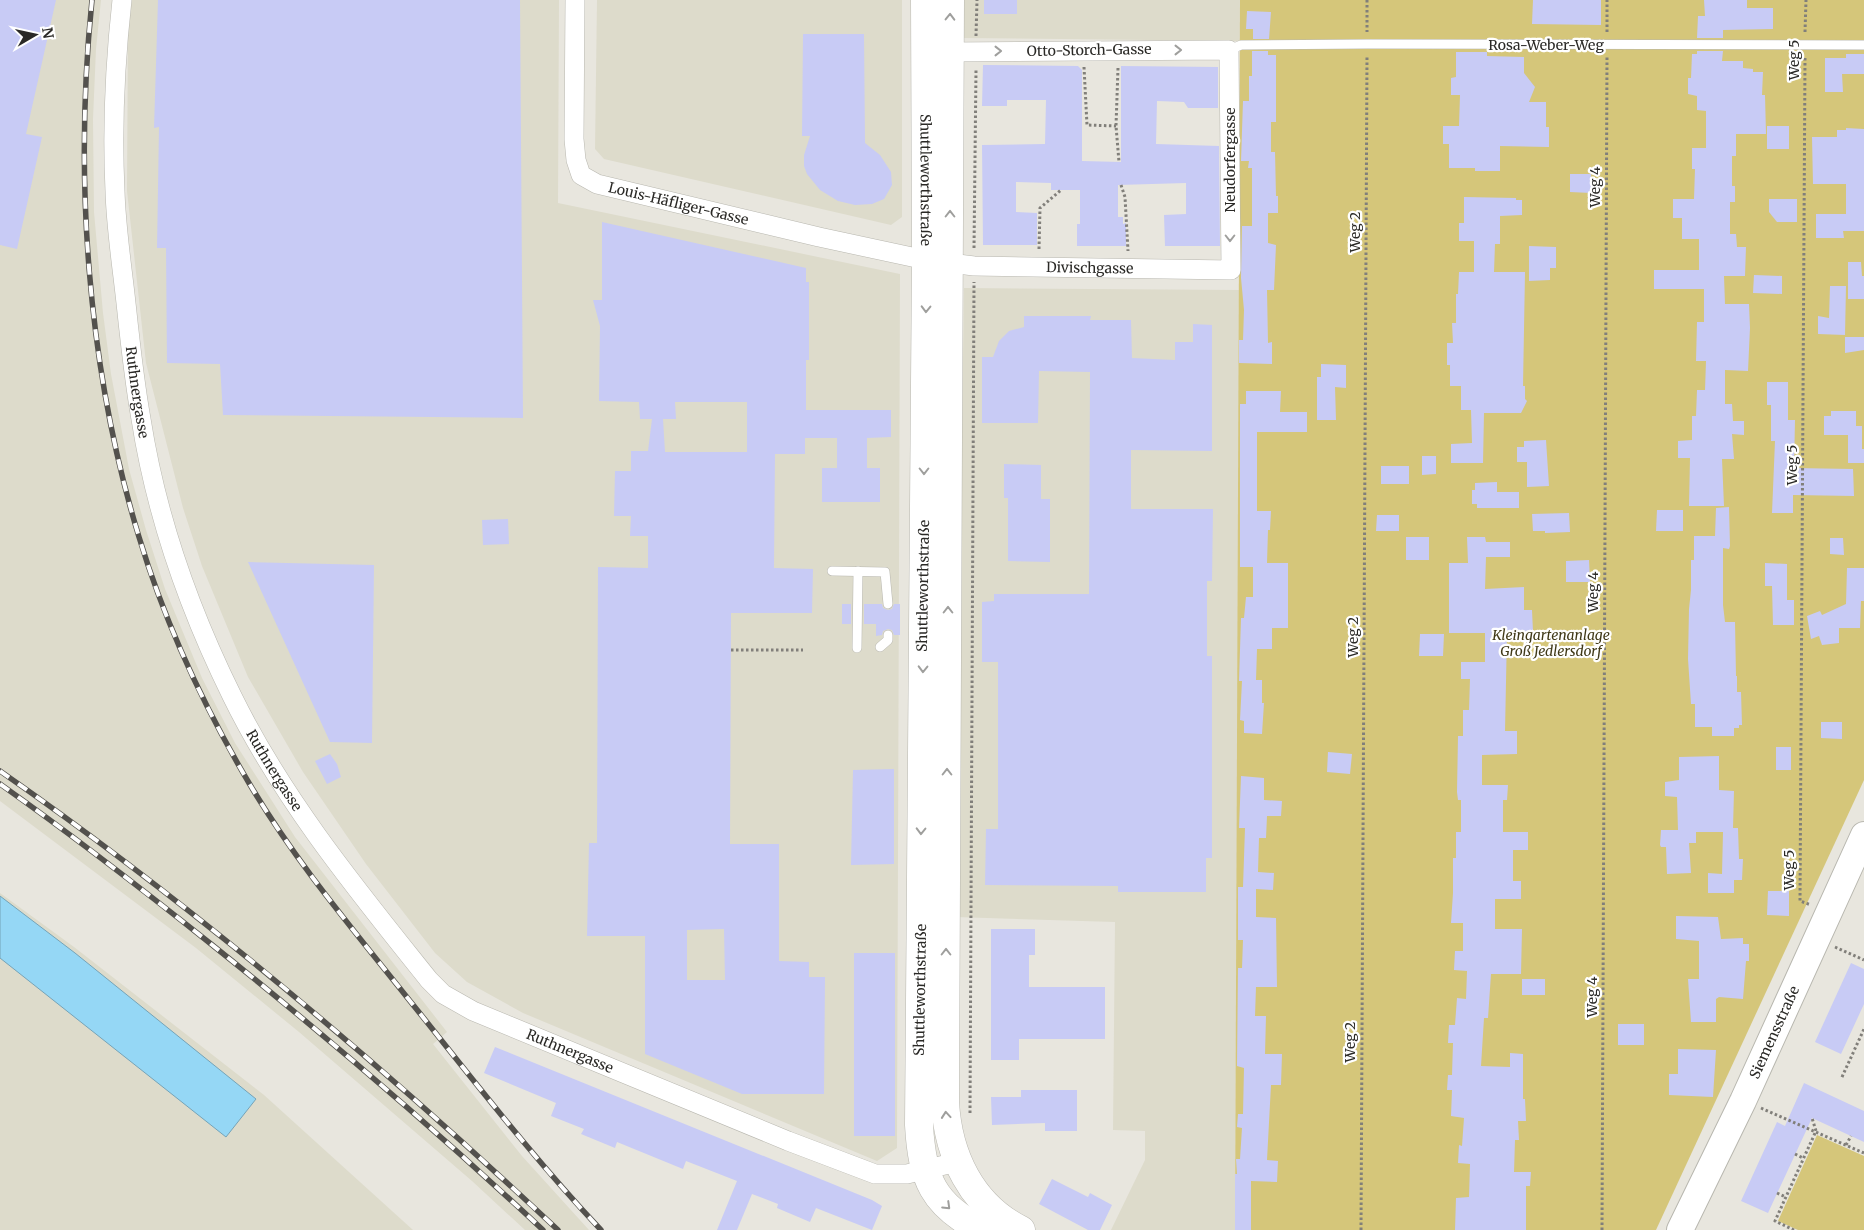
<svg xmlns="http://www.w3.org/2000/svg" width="1864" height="1230" font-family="Merriweather,serif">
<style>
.built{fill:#dddbcb}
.green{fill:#d5c67a}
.water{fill:#95d7f5;stroke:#75a3b7}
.building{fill:#c8cbf5;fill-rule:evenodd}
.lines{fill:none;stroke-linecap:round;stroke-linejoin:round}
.service-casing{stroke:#b8b7af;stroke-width:10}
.minor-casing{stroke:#b8b7af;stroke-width:20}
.secondary-casing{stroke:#b8b7af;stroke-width:28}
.primary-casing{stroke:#b8b7af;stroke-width:29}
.path{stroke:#817f7a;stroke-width:3;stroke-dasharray:2.5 2.5;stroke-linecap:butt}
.service{stroke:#fff;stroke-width:9}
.minor{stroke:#fff;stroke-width:19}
.secondary{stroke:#fff;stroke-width:26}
.primary{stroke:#fff;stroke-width:28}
.rail-casing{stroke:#53514d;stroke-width:5.5}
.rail{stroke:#fff;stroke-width:4;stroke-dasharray:11;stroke-linecap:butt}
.oneway{stroke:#9f9f9d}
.labels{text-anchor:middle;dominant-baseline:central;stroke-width:4.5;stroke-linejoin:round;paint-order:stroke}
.street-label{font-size:14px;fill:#2a2926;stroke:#fff}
.park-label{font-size:14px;font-style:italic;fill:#403918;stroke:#fff}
</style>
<rect width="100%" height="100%" fill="#e8e6de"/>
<!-- built -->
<g class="built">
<path d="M0,0h101l-5,49 -3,70 1,93 9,101 8,61 18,95 17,61 19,59 37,89 33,65 60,94 152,195 -14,12 89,112 67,74h-64l-53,-49 -173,-149 -103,-84 -196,-147z"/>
<path d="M132,0h427l-1,203 342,71 -3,874 -20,13 -354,-148 -56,-31 -32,-29 -69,-89 -63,-92 -55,-95 -46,-111 -19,-58 -37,-145 -19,-172 1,-166z"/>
<path d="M597,0h305v217l-11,8 -287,-66 -9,-10z"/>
<path d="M962,0h278v41l-278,-3z"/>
<path d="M964,288l276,2 -5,940h-124l34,-70v-29l-32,-1 2,-208 -160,-5z"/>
<path d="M0,893l74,54 190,148 149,135h-413z"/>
</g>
<!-- green -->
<g class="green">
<path d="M1240,0h624v780l-208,450h-421z"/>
<path d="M1817,1135l47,21v74h-66l-20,-9z"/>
</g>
<!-- water -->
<path class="water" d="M0,896l75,57 181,146 -30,38 -226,-179z"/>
<!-- building -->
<g class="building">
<path d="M0,0h56l-30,134 16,3 -25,112 -17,-4z"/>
<path d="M158,0h362l3,418 -300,-3 -3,-51 -53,-1 -1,-115h-9l2,-121 -5,1z"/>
<rect x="984" y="0" width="33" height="14"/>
<path d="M1533,0h68v25l-69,-1z"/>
<path d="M1704,0h43v8h26v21l-50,1v8h-26l1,-22h7z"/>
<path d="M1247,11l24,1 -2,27h-16v-10h-7z"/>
<path d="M803,34h61l1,109 15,12 11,17 1,13 -8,14 -12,5 -17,1 -17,-4 -18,-11 -13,-16 -3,-8v-11l6,-19h-8z"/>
<path d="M1252,51h16v4h8v67h-5v30h4l1,44h2v17h-10v30l8,2 -2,45h-7l1,53 4,-1v22l-33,-1v-23h4l1,-30 -3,-32 1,-52h10v-58h-4l1,-7h-8l2,-60h6v-25h3z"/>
<path d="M1697,51h26l-1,10h21v7l10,1v3h10l-1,23h3l1,39h-30v22h-4v30h3v16h-5v32h6l1,13h9l-1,29h-21l1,28h24l1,24 -2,43 -23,-1v34h7l1,17h11v14l-12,-1 2,25h-12l2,47h-35l1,-48h-12v-17l14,-1v-24h4l1,-26h8l1,-29h-10l1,-39h7v-33h-50v-19h45v-31h-17v-21h-9v-19h21l1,-30h-3v-21h14v-37l-9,-1v-14l-9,-2v-16h3l1,-24h5z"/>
<path d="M1456,52h31v4l37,1v16l11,14 -6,15h17v25h3v20l-49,-1v25h-25v-3h-26v-24h-6v-18h16l1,-31h-9v-17l5,-1z"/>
<path d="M1846,54h18v20h-22l1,18h-18v-34h21z"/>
<path d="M983,65l95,1 4,4v91l39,1v-96l97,1v41h-30l-4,-6 -27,-1 -1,43 63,2 1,100h-55l-1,-31 22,-1v-31l-68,2v32h5v7l3,-1v23h-49v-22h3v-34h-29v-7l-35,-1v30l21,1v32h-54l-1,-100 63,-1 1,-44h-39v6h-25z"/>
<rect x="1767" y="126" width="22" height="23"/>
<path d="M1846,128l18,1v102h-21l1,7h-28v-24h30v-30h-33l-1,-47h25v-7h9z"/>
<path d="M1570,174h21v19l-21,-1z"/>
<path d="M1464,197l52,1v2h6v15l-22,1v28h-5l-1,28h31l-2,114h2v13l2,2 -6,12h-37l-1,50h-32v-19l21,-1 -1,-33h-10v-24h-11v-21h-3v-22h6l-1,-20h4v-29h2l1,-22h15v-31h-15v-18h5z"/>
<path d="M1769,199h28v23h-20l-8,-10z"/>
<path d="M602,222l204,46v14h3v78h-3v50h85v27l-24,1v30h13v34h-58v-34h15v-30h-32v16h-30l-1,114 39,1 -1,44h-81l-1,231h49v117l30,1v15h16l-1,117h-82l-97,-40v-118h-58l2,-93h8l1,-276 50,1v-32h-18l1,-20h-17l1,-45h16v-20h17l4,-32h-12l-1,-17 -40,-1 1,-75 -7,-26h9zM675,402h72v50h-82l-2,-33h13zM724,929l1,51h-38v-50z"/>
<path d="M1529,246l27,1v21h-6v12l-21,1z"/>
<path d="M1848,262h13l1,14h2v23h-16z"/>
<path d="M1754,275l28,1v18l-29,-1z"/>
<path d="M1830,286h16l-1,49 -27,-1v-18l11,2z"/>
<path d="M1024,316h67l-1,4h41l1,38 43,2v-18h18v-18l19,1v126l-81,-1v59h82l-1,72h-5v75h5v202h-6v34h-88v-6l-133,-1 1,-56h12v-167h-16v-60l12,-1v-7h95l1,-222 -51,-1 -1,52h-56v-66h11l6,-16 10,-10 15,-4z"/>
<path d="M1845,337h19v13l-19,3z"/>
<path d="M1321,364l25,1v23l-11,-1 1,33h-19v-43h4z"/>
<path d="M1767,382h21v38h7l-1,48 59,1 1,27 -61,-1v18h-21l3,-72h-4v-36h-4z"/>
<path d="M1246,391h35l-1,21h27v20h-50v79h14l-1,19h-2l-1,33h21v65h-16v21h-15l-1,31h6v23h2l-2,31 -18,-1v-12l-4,-1 2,-39h-3l2,-63h3l2,-21h7v-30h-13v-163h6z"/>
<path d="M1831,411h25v15h6v23h2v14h-16v-28h-24v-19h7z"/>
<path d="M1546,440l3,46 -22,1v-25h-10v-15h7v-6z"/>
<path d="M1422,456h14v18l-14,1z"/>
<path d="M1004,464l37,1v34h9v63l-42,-1v-63h-4z"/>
<rect x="1381" y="466" width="28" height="18"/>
<path d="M1497,482v10h22v16h-42v-4h-5v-14h3v-7z"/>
<path d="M1729,507l1,39 -1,3 -6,-1v57l2,17h10l1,54h1v16h4l1,33h-3v3h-5v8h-22v-9h-17v-23h-4l-3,-45 1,-50 2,-19v-30h3v-24h21l1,-28z"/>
<path d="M1657,510h26v21h-27z"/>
<path d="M1569,513l1,19 -25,1v-2h-12l-1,-17z"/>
<path d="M1377,515h22v16h-23z"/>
<path d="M508,519l1,25 -26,1 -1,-25z"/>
<rect x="1406" y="537" width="23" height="23"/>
<path d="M1467,537h18l1,5h24v15h-24l-1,32 39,-2v23h8l1,22 -26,1 -2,98h12v23l-35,1v30h26l-1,15h-4v32h25v18h-15v31h8v18h-26v30h27l-1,45h-30l-3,44h-4l-3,48 29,1v-14l13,1v45h2l1,22h-8l1,19h-4l-1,32h17l-1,14h-4v44h-71l1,-32 13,-1 1,-33 -12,-1 1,-18 3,1 2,-28 -13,-2 1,-26h-5l1,-15h4l1,-32h-5l1,-18h6l2,-27 9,1 1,-28 -13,-1 1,-19h8v-28h-12l2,-30v-35h3v-26h5v-32h-3l-1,-8 1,-56h5v-26h6l1,-31h-9v-17h24v-29h-36v-70h19z"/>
<path d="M1830,538h13l1,17 -14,-1z"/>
<path d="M1589,560l1,22h-24v-21z"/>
<path d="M248,562l126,3 -2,178 -42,-1z"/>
<path d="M1765,563l22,1v36h7v25h-21l-1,-39h-7z"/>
<path d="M1847,568h17v33h-3l-1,27h-21v15l-17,2 -3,-9 -8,3 -4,-23 13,-5 2,4 24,-11z"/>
<rect x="842" y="604" width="9" height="20"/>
<path d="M864,604h18l1,4 5,2 4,-1 2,-5h6v31h-6l-2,-5 -4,-1 -5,2 -1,4 -6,1v-12h-12z"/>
<path d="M1420,634h24l-1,22h-24z"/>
<path d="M1821,722h21v17l-21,-1z"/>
<rect x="1776" y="747" width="15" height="23"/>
<path d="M1328,752l24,2 -2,20 -23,-2z"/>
<path d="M330,754l7,10 4,13 -14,7 -12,-23z"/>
<path d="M1719,756v34l15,1 -1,37h5l1,31h4l-1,21h-8v13h-26v-20l14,1 1,-42h-27v11h-7l2,30 -24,1 -1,-27h-5l-1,-2 1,-15h17l-1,-33 -12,-1v-14l14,-2v-23z"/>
<path d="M894,769v95l-43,1 2,-95z"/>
<path d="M1241,776l23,2v22l18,1 -1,15h-14l-1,22h-7l-1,34 16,1 -1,17 -17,-1v28l20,1 1,69h-21l-1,29h11l-1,38h17l-1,31h-10l-4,75 11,1 -1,21 -26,-1v49h-16v-56h2l-1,-15h4l2,-31 -5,-1 1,-13h5l1,-46 -7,-2 1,-98h4l1,-28h-5v-53h5l2,-59h-6z"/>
<path d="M1768,891h21v25l-22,-1z"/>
<path d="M1676,916l42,1 3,22 22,-1v6h6v17h-3l-3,38 -24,-2 -3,2v23h-25l-3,-43h11v-38l-23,-2z"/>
<path d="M991,929h44v26h-6v32h76v52h-86v21h-28z"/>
<rect x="854" y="953" width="41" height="183"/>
<path d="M1851,963l13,6v35l-23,50 -26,-12z"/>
<rect x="1522" y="979" width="23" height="16"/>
<rect x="1618" y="1024" width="26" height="21"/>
<path d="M495,1047l377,153 10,6 -10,24 -56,-22 -6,14 -33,-14 1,-4 -26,-10 -15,36h-20l20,-49 -51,-20 -3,8 -66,-27 -2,6 -34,-14 3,-5 -33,-13 5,-13 -72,-30z"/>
<path d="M1678,1049l38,1 -3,47 -44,-2v-21h9z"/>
<path d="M1804,1083l60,28v31l-52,-24 -44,95 -27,-12 36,-79 8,4z"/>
<path d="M1021,1090h56v41h-32v-8l-53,2 -1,-28h30z"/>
<path d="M1052,1179l36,18 2,-4 22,12 -12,25h-12l-49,-26z"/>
</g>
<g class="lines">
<defs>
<g id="service">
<path d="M1229,50l12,-5 126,-1 497,1"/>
<path d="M832,571l53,1 3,32"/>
<path d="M880,647l8,-7v-5"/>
<path d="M857,648l1,-77"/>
</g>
<g id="minor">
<path id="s1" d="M122,0c-7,63 -10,128 -7,191 1,37 7,75 11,112 4,38 8,77 15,116 15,96 48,190 91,277 51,104 125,194 197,284l14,14 30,17 315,130 87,33h32l50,-12"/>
<path id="s2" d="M575,0l-1,139 2,21 5,15 16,9 222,53 107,23 48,6 257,4 -2,-220 -280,2"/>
</g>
<g id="secondary">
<path id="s3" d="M1680,1230l63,-129 121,-266"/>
</g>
<g id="primary">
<path id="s4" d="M925,0l1,260 -7,865c3,54 14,80 63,105"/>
<path d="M950,0l-5,1102c3,53 26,103 76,128"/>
</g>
</defs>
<!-- service casing -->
<use href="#service" class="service-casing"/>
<!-- minor casing -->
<use href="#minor" class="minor-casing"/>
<!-- secondary casing -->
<use href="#secondary" class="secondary-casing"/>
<!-- primary casing -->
<use href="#primary" class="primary-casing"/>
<!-- path -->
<g class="path">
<path d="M1367,0v32"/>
<path d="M1607,32v-32"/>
<path d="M1805,32l1,-32"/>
<path d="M976,36l1,-36"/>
<path d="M1805,58l-5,843 11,4"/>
<path d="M1084,67l3,58 29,1"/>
<path d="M1118,68l-2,58 3,36"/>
<path d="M1121,185l4,12 3,54"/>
<path d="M974,248l2,-178"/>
<path d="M1039,249l1,-41 21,-18"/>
<path d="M731,650h72"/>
<path d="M1835,947l29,13"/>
<path d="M1842,1077l22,-48"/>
<path d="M1761,1108l103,45"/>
<path d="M970,1113l4,-831"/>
<path d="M1846,1145l5,-9"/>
<path d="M1795,1154l8,4"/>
<path d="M1777,1193l9,4"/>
<path d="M1361,1230l6,-1174"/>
<path d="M1602,1230l5,-1174"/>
<path d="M1794,1230l-19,-9 41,-90 -4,-13"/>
</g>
<!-- service -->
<use href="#service" class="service"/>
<!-- minor -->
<use href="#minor" class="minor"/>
<!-- secondary -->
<use href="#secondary" class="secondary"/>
<!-- primary -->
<use href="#primary" class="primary"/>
<defs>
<g id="rail">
<path d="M92,0c-18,176 -5,367 47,537 26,86 64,168 110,246 47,80 108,151 165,223 61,76 120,153 187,224"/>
<path d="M0,771c197,137 383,295 558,459"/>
<path d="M0,784c72,51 142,105 211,160 114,91 225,186 332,286"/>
</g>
</defs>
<!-- rail casing -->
<use href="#rail" class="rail-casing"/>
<!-- rail -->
<use href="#rail" class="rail"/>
</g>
<!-- one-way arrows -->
<defs><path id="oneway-chevron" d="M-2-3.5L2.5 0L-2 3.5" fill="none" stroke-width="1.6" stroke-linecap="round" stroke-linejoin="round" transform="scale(1.25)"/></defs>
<g class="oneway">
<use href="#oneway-chevron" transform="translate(950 17) rotate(-89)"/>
<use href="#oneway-chevron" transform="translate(1178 50)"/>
<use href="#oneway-chevron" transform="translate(998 51)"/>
<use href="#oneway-chevron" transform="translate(950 214) rotate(-90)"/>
<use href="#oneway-chevron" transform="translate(1230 238) rotate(90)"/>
<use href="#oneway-chevron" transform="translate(926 309) rotate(91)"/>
<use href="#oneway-chevron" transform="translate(924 471) rotate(90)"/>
<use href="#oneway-chevron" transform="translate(948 610) rotate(-90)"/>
<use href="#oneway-chevron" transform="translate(923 669) rotate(91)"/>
<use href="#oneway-chevron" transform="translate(947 772) rotate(-90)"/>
<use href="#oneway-chevron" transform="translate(921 831) rotate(91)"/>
<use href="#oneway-chevron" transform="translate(946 952) rotate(-90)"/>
<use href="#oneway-chevron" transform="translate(946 1115) rotate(-95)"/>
<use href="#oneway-chevron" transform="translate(947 1206) rotate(44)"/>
</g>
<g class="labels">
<!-- street labels -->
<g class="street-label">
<text x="1546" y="45">Rosa-Weber-Weg</text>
<text transform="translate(1089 50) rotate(-1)">Otto-Storch-Gasse</text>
<text transform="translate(1794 60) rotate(-90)">Weg 5</text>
<text transform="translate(1230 160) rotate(-90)">Neudorfergasse</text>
<text stroke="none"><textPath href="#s4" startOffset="180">Shuttleworthstraße</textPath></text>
<text transform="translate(1595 187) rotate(-90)">Weg 4</text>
<text stroke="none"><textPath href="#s2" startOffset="278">Louis-Häfliger-Gasse</textPath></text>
<text transform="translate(1355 232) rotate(-90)">Weg 2</text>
<text stroke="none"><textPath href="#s2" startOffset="696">Divischgasse</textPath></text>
<text stroke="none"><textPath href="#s1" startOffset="394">Ruthnergasse</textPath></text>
<text transform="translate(1792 465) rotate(-90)">Weg 5</text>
<text transform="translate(923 586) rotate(-89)">Shuttleworthstraße</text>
<text transform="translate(1593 592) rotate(-90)">Weg 4</text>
<text transform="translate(1353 637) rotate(-90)">Weg 2</text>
<text stroke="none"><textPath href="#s1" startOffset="799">Ruthnergasse</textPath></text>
<text transform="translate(1789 870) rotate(-90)">Weg 5</text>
<text transform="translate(920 990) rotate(-89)">Shuttleworthstraße</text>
<text transform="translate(1592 997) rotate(-90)">Weg 4</text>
<text stroke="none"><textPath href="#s3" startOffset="219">Siemensstraße</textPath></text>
<text transform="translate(1350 1042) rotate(-90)">Weg 2</text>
<text stroke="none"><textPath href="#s1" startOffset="1219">Ruthnergasse</textPath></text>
</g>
<!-- park labels -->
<g class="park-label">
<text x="1551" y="635">Kleingartenanlage<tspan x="1551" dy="16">Groß Jedlersdorf</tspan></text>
</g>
</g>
<!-- north arrow -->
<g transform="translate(35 35) rotate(81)" stroke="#ffffff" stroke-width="4" paint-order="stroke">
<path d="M0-4L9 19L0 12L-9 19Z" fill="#2a2926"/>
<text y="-8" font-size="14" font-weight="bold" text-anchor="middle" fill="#2a2926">N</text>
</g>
</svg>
